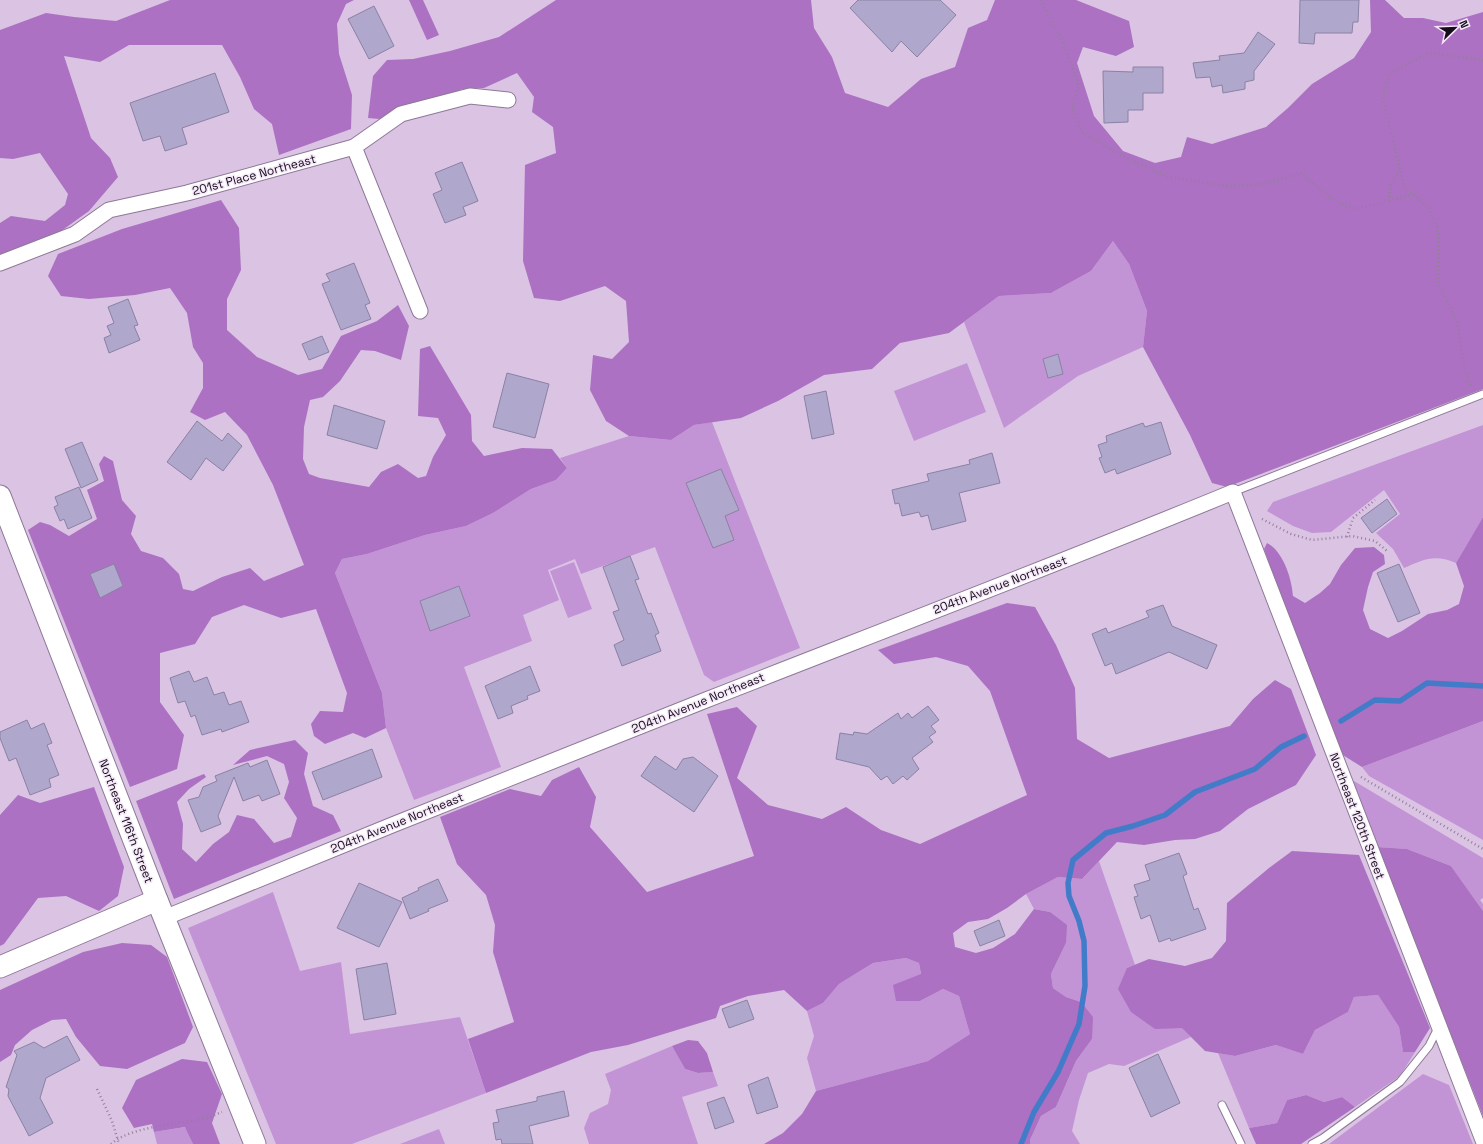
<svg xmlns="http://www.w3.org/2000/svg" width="1483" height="1144" font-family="'Space Grotesk',sans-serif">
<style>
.green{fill:#c394d5}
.forest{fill:#ac71c2}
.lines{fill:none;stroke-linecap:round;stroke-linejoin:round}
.stream{stroke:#427cc9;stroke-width:5.5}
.building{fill:#b0a8cc;stroke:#8a81a3}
.lane-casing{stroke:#8e7897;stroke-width:9}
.street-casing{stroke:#8e7897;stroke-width:17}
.secondary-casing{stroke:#8e7897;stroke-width:23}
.path{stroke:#928099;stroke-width:2.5;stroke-dasharray:1 3;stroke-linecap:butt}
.lane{stroke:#fff;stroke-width:7}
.street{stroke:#fff;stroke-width:15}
.secondary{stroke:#fff;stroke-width:21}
.labels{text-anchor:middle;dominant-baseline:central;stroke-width:3;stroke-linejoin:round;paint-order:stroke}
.street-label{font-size:12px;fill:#140c17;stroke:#f5e8f9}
</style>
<rect width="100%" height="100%" fill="#dbc3e4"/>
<!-- green -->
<g class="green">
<path d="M1113,241l16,23 18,47 -4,36 -65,29 -74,52 -40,-106 35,-26 52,-3 40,-22z"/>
<path d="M967,363l19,49 -72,29 -20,-50z"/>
<path d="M712,422l88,226 -86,34 -10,-7 -49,-128 -74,27 -6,-15 -27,11 11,30 -36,15 9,26 -68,26 37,100 -87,33 -28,-72 -4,-35 -47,-120 7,-14 25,-5 58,-19 41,-9 27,-13 38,-24 25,-9 11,-12 -7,-10 69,-22 42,4 23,-15z"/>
<path d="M1483,425v92l-27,46c-22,-9 -31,-4 -52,5l-11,-19 -17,-16 24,-19 -16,-24 -53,42 -19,1 -19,-7 -26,-15 6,-9z"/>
<path d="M574,562l18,47 -24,9 -18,-47z"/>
<path d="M1483,721v119l-114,-64 -7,-9z"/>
<path d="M1354,781l129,77v40l-3,2 3,4v7l-32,-45 -44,-17 -30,-2 -25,-63z"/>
<path d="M1099,861l36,104 -8,3 64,69 -67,29 -15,-2 -21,9 -9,27 -7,31 8,13h-50v-4l11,-24 15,-9 20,-46 16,-22 -11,-37 -15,-5 -13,-9 -2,-14 15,-31 -16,-31 -16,-3 -8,-15 32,-17 24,2z"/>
<path d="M273,892l27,79 41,-9 9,72 110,-17 26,76 -134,51h-76l-88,-216z"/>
<path d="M906,958l13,5 2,12 -1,26 23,-12 16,7 11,38 -42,27 -112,30 -9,-33 7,-22 -7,-25 16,-8 16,-19 34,-21z"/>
<path d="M1378,995l21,32 4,24 12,1 -15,24 -45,31 -13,-10 -18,5 -18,-7 -19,5 -10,23 -28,5 -31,-75 17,3 41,-11 27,9 12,-24 33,-18 6,-15z"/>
<path d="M672,1046l13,23 13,4 15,-1 5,14 -36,11 16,47h-109l-5,-16 6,-15 18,-9 3,-14 -6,-16z"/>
<path d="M1423,1074l26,11 24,59h-144z"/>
<path d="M186,1127l7,17h-36l-3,-12z"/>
<path d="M439,1129l6,15h-45z"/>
</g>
<!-- forest -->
<g class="forest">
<path d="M170,0h184l-8,4 -9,20 2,30 13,41 -1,34 -72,26 -7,-31 -18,-15 -14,-32 -18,-32h-93l-29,17 -36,-6 27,82 19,20 8,19 -29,34 -32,23 -57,21v-32l11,-7 34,5 20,-16 3,-11 -28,-41 -27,6 -13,-1v-128l46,-17 28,4 42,4z"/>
<path d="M409,0h14l16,35 -12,5z"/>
<path d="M556,0h255l3,28 18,29 13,36 43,14 33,-28 34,-12 13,-39 19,-8 8,-20h81l53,21 5,26 -18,9 -33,-9 -6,16 17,53 29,35 32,12 26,-6 6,-20 25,7 54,-17 22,-19 24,-24 42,-26 17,-26 -1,-32h15l19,18h19l23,5 37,-11v377l-256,98 -15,-4 -22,-48 -47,-88 4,-36 -18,-47 -16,-23 -22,30 -40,22 -52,3 -50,37 -49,10 -28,26 -48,6 -46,26 -37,17 -47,7 -23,15 -42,-4 -23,-15 -16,-31 3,-35 19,4 17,-17 -3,-41 -21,-15 -45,15 -26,-3 -11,-37 2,-96 31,-12 -3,-26 -21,-15 2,-15 -17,-24 -33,15 -21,1 -84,30 -11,-1 5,-42 14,-16 26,-1 37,-8 49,-14z"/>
<path d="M221,200l18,28 2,42 -14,29v31l30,27 41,18 24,-6 19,-33 36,-15 21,-16 11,21 -8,34 -26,-9 -14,-1 -21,31 -17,16 -13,3 -6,27 -1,32 6,15 11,4 49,9 12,-15 17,-8 20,14 8,-2 7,-19 13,-22 -8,-17 -20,-2 2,-67 10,-3 41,69 1,26 12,15 38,-8 30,1 15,19 -11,12 -25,9 -38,24 -27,13 -41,9 -58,19 -25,5 -7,14 47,120 4,35 -21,10 -12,-5 -28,11 -11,-8 -3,-12 9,-13 23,1 4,-19 -31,-84 -35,9 -37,-13 -32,12 -17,27 -35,9v49l24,33 -7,34 -47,18 -102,-257 12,-8 10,3 19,11 28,-17 -10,-29 17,-9 -5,-17 5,-8 9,5 9,39 14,16 -5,18 10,17 22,7 16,16 4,15 10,2 29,-14 28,-9 14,13 40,-16 -31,-80 -26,-50 -22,-23 -20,8 -15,-8 13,-24v-25l-10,-16 -6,-34 -17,-25 -35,7 -46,4 -28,-3 -13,-20 10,-22 64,-25z"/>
<path d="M1483,517v204l-121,46 -24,-15 -74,-203 3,-6c16,8 25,36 26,53l12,7 15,-10 10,-9 11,-19 14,-17 19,-1 10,8 1,9 -12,8 -5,15 -5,23 7,19 18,9 14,-7 26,-17 19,-4 12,-6 5,-18 -8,-23z"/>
<path d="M1007,603l28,4 21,38 19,43 2,51 32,19 121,-32 23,-27 22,-19 16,9 25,66 -20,30 -48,24 -28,22 -25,8 -20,1 -31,5 -27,-3 -35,37 -24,-2 -32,17 -19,14 -19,11 -20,3 -15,11 2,14 21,6 17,-5 22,-14 19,-25 16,3 17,13 -1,18 -15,31 2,14 13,9 15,5 12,15 -1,22 -16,22 -20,46 -15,9 -11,24v4h-266l19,-11 19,-19 14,-23 112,-30 42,-27 -11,-38 -16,-7 -23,12h-24l-3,-16 28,-11 -2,-11 -13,-5 -33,5 -34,21 -16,19 -16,8 -23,-21 -36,6 -28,10 -4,12 -88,27 -37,7 -105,41 -18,-54 46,-17 -21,-70 2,-27 -9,-30 -29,-31 -17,-47 70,-28 31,7 11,-16 27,-13 17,30 -6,30 57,65 107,-36 -47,-142 30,-7 20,19 -20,52 31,27 54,14 24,-12 35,23 39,14 107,-49 -37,-104 -22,-25 -32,-9 -42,7 -16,-14z"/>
<path d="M295,740l13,13 -4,21 9,32 20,9 8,16 -167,68 -38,-98 68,-27 2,3 -17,12 -12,13 6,22 -1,25 14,13 17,-18 16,-12 8,-17 17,4 20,24 17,-6 6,-19 -13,-20 5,-16 -5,-18 -17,-8 -34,9 17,-15z"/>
<path d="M94,787l30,80 -6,29 -19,15 -33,-15 -28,2 -34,46 -4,2v-131l18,-20 22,8z"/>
<path d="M1377,847l30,2 44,17 32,45v205z"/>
<path d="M1292,851l67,4 71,173 -15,24h-12l-4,-25 -21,-32 -24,2 -6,15 -33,18 -12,24 -27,-9 -41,11 -30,-5 -23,-23 -27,1 -24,-17 -13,-23 9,-21 22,-9 36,7 27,-8 14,-17 1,-38 42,-35z"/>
<path d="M122,943l29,2 16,12 26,70 -8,16 -58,26 -27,-3 -24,-29 -10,-18 -14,1 -20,10 -17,15 -4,10 -11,7v-72l83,-38z"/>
<path d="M688,1040l10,1 9,12 6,19 -15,1 -13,-4 -13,-23z"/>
<path d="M182,1059l25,3 15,32 -10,29 8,21h-27l-8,-17 -31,5 -2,-8 -18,4 -12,-20 14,-28z"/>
<path d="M1306,1095l18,7 18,-5 13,10 -54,37h-45l-7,-16 28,-5 10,-23z"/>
</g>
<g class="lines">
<!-- stream -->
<g class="stream">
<path d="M1341,721l34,-21 25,1 27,-18 56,3"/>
<path d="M1021,1144l13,-32 24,-40 21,-48 6,-38 -1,-45 -5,-20 -10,-25 -1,-13 5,-23 33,-27 27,-7 32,-11 30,-23 60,-23 26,-22 23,-11"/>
</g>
</g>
<!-- building -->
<g class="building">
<path d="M858,0h82l16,15 -39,42 -16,-16 -9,11 -42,-44z"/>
<path d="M1300,0h59l-1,22h-5l-1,11h-37l-1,11 -15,-1z"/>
<path d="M374,6l20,40 -25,13 -21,-40z"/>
<path d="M1258,32l17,12 -21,27v9l-9,2v7l-22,4 -1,-8 -10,2 -2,-10 -14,1 -3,-15 27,-3 -1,-4 25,-3z"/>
<path d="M1133,67h30v26h-20v17h-15v12l-24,1 -1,-52 30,1z"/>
<path d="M215,73l14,39 -47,16 5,16 -22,7 -5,-15 -17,5 -13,-38z"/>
<path d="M462,162l16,39 -15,6 3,8 -21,8 -12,-29 9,-4 -7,-17z"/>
<path d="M354,263l16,40 -5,2 6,14 -30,11 -19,-46 8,-3 -4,-7z"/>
<path d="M128,299l10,26 -4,1 6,14 -31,13 -5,-15 7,-3 -4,-9 7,-3 -6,-16z"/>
<path d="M322,336l7,16 -20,8 -7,-16z"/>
<path d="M1058,354l5,20 -15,4 -5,-19z"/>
<path d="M507,373l42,11 -14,54 -42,-11z"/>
<path d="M826,391l8,43 -22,5 -8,-43z"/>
<path d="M334,405l51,16 -8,28 -50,-14z"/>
<path d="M197,421l25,20 6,-8 14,13 -19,25 -17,-13 -15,22 -24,-18z"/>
<path d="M1161,422l10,32 -54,20 -2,-5 -10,4 -6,-15 3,-1 -4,-12 9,-3 -1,-6 37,-13 2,4z"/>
<path d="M82,442l16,38 -17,8 -16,-39z"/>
<path d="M992,453l8,30 -41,10 7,28 -34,9 -4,-15 -7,2 -2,-5 -17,4 -3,-13 -4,1 -3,-14 37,-9 -2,-7 43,-10 -1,-4z"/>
<path d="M721,469l18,41 -14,6 9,24 -21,8 -27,-65z"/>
<path d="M79,487l13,31 -24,11 -4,-10 -4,2 -6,-14 4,-2 -3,-8z"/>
<path d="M1387,499l10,15 -25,19 -11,-15z"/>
<path d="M630,556l9,23 -4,1 13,34 3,-1 8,20 -4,2 6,16 -39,15 -8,-21 10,-5 -11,-28 6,-2 -16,-43z"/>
<path d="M114,564l9,22 -23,12 -10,-24z"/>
<path d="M1399,564l21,49 -22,9 -21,-49z"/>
<path d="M459,586l11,30 -40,15 -10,-30z"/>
<path d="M1163,605l9,21 45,19 -10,24 -38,-17 -53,22 -4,-11 -7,3 -13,-32 14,-6 2,5 41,-16 -3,-6z"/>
<path d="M530,666l10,25 -13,5 1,3 -17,7 2,7 -15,6 -13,-33z"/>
<path d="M189,671l5,11 13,-5 7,18 10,-3 5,13 12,-4 8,21 -27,10 -1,-3 -19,6 -7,-20 -4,2 -6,-16 -7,2 -8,-25z"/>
<path d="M928,706l11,14 -8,6 5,6 -7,5 4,5 -21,16 7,11 -12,11 -4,-4 -10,8 -6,-8 -6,4 -12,-13 -33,-8 4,-26 13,2 1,-3 13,2 31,-21 3,6 7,-6 4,5z"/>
<path d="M27,720l4,9 13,-6 8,20 -5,2 12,30 -10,4 2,8 -21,8 -14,-37 -7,3 -9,-23v-6z"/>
<path d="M372,749l10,28 -59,23 -11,-28z"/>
<path d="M655,756l21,14 7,-11 10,-2 25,19 -24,36 -53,-36z"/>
<path d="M267,760l13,34 -18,7 -3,-6 -16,6 -9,-24 -16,39 3,8 -20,8 -13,-32 11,-3 4,-10 14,-6 -2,-5 33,-13 2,4z"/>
<path d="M1179,853l8,21 -4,2 11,34 4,-2 8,21 -35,12 -1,-3 -11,4 -9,-27 -9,4 -7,-22 4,-1 -4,-11 16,-5 -5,-15z"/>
<path d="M438,879l10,22 -20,8 1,2 -19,8 -8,-21 17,-8 -1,-2z"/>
<path d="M359,883l43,19 -23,45 -42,-19z"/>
<path d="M999,920l6,16 -25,10 -6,-15z"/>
<path d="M387,963l9,51 -32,6 -8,-51z"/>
<path d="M747,1000l7,19 -25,9 -7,-19z"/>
<path d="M67,1036l13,24 -34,18 -6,20 13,25 -24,13 -21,-40 1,-7 -3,-2 11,-32 -3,-4 20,-9 10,6z"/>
<path d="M1158,1054l22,49 -29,14 -22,-49z"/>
<path d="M768,1077l10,30 -21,7 -9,-29z"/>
<path d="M564,1091l5,25 -40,10 4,18h-31l-1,-5 -5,1 -3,-17 6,-1 -3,-12 41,-9v-4z"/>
<path d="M724,1097l10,25 -19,7 -8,-26z"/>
</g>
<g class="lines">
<defs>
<g id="lane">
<path d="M1233,492l250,-98"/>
<path d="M1222,1105l19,39"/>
<path d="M1312,1144l11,-6 77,-56 29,-36 10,-20"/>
</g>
<g id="street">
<path d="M354,147l66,164"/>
<path d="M0,263l75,-29 34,-24 78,-17 167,-46 47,-33 69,-18 38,4"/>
<path d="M164,918c180,-74 361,-147 542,-218 176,-69 352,-136 527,-208l250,648"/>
</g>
<g id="secondary">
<path d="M0,496l157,404 98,244"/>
<path d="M0,967l157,-67"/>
</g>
</defs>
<!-- lane casing -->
<use href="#lane" class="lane-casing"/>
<!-- street casing -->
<use href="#street" class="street-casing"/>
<!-- secondary casing -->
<use href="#secondary" class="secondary-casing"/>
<!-- path -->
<g class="path">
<path d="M1040,0l22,40 17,45 -7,22 10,25 35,21 51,24 59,9 38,-2 36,-11c15,13 32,29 51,35 8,2 51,-11 61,-14"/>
<path d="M1389,201l2,-19 9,-11"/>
<path d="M1470,385l-6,-18 -6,-43 -20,-42 1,-48 -9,-25 -26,-23 -21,-89 8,-25 38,-19 54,7"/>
<path d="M1262,519l29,15 21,6 40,-4 23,5 12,10"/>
<path d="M1347,537l6,-19 22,-18"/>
<path d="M1361,777l122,72"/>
<path d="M97,1089l15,32 7,23"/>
<path d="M111,1144c21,-18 64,-19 91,-25 7,-1 14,-5 20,-7"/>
</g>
<!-- lane -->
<use href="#lane" class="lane"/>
<!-- street -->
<use href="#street" class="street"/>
<!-- secondary -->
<use href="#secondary" class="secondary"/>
</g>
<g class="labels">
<!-- street labels -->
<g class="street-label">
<text transform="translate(254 175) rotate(-15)">201st Place Northeast</text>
<text transform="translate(1000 585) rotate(-21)">204th Avenue Northeast</text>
<text transform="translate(698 703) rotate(-22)">204th Avenue Northeast</text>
<text transform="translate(1357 816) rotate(69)">Northeast 120th Street</text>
<text transform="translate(126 821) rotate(69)">Northeast 116th Street</text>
<text transform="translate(397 823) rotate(-22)">204th Avenue Northeast</text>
</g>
</g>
<!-- north arrow -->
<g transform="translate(1455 28) rotate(67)" stroke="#f5e8f9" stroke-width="3" paint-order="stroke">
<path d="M0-3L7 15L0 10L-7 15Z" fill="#140c17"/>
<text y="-6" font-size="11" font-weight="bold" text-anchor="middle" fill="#140c17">N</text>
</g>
</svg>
